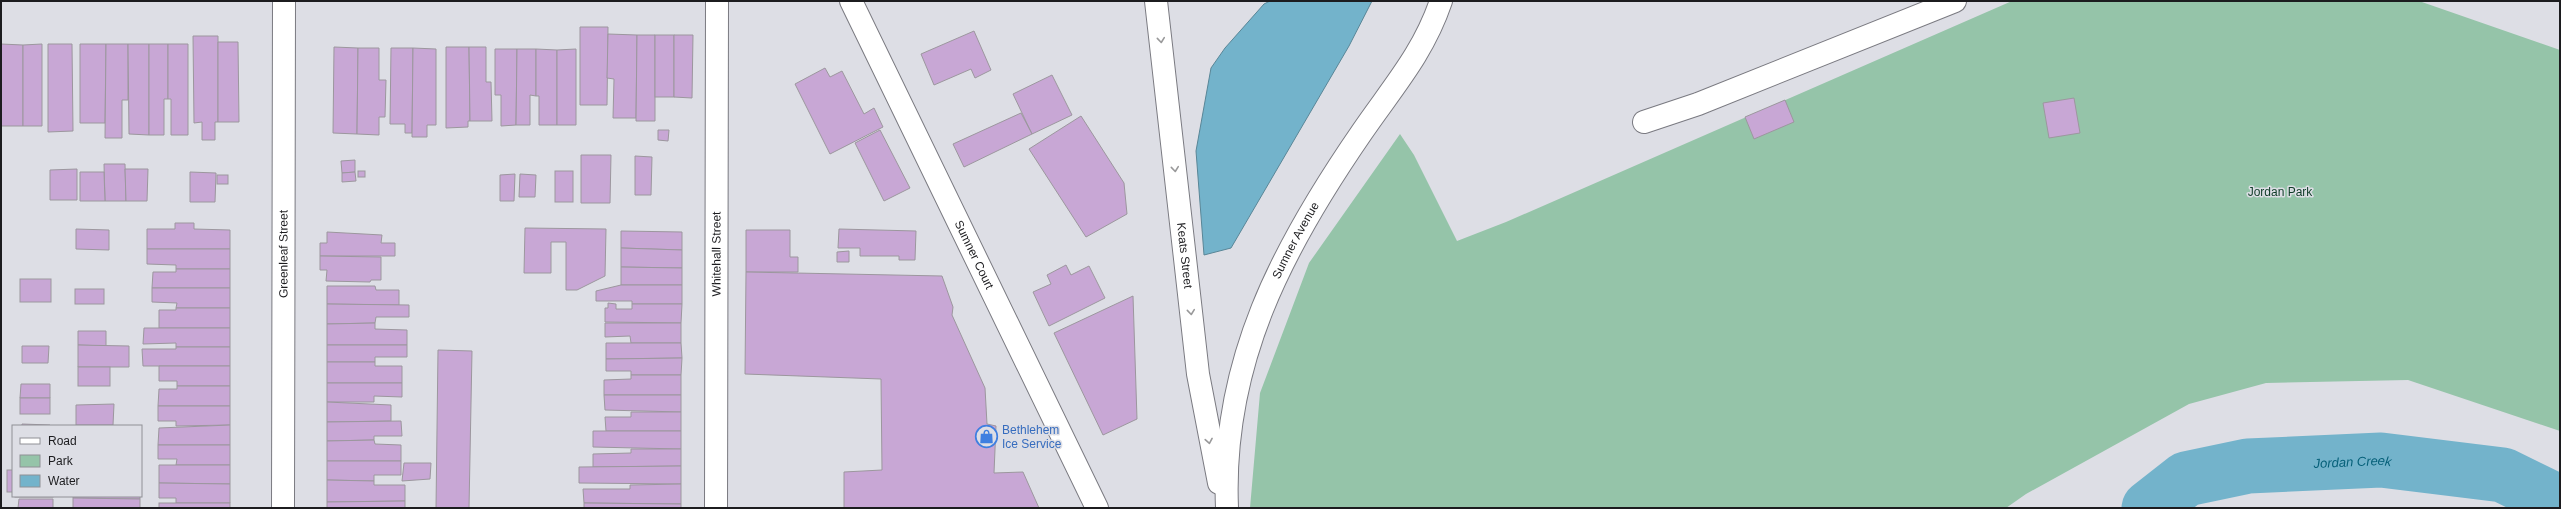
<svg xmlns="http://www.w3.org/2000/svg" width="2561" height="509" font-family="Arial,sans-serif">
<style>
.green{fill:#95c4a9}
.water{fill:#73b3cb;stroke:#598697}
.lines{fill:none;stroke-linecap:round;stroke-linejoin:round}
.river{stroke:#73b3cb;stroke-width:55}
.building{fill:#c8a7d5;stroke:#9c979e}
.minor-casing{stroke:#7a7a81;stroke-width:24}
.minor{stroke:#fff;stroke-width:22}
.oneway{stroke:#99999a}
.labels{text-anchor:middle;dominant-baseline:central;stroke-width:3;stroke-linejoin:round;paint-order:stroke}
.park-label{font-size:12px;fill:#0f3d28;stroke:#dddee5}
.street-label{font-size:12px;fill:#1c1c1f;stroke:#dddee5}
.shop-label{font-size:12px;fill:#366cbe;stroke:#dddee5;text-anchor:start}
.water-label{font-size:13px;font-style:italic;fill:#066079;stroke:#dddee5}
</style>
<rect width="100%" height="100%" fill="#dddee5"/>
<!-- green -->
<path class="green" d="M2012,1h407l141,49v381l-152,-51 -142,3 -77,21 -163,90 -20,14h-756l10,-115 49,-130 91,-129 14,21 43,86 49,-19z"/>
<!-- water -->
<path class="water" d="M1270,1h102l-23,45 -118,202 -27,7 -8,-104 15,-83 14,-20 39,-44z"/>
<g class="lines">
<!-- river -->
<path class="river" id="s1" d="M2149,508l37,-29 62,-13 133,-6 122,15 57,28"/>
</g>
<!-- building -->
<g class="building">
<path d="M580,27h28l-1,78h-27z"/>
<path d="M974,31l17,39 -16,8 -4,-9 -37,16 -13,-31z"/>
<path d="M608,34l29,1 -1,83h-23l1,-39 -7,-1z"/>
<path d="M637,35h18v86h-19z"/>
<rect x="655" y="35" width="19" height="62"/>
<path d="M674,35h19l-1,63 -18,-1z"/>
<path d="M193,36h25v86h-3v18h-13v-18l-8,1z"/>
<path d="M218,42h20l1,80h-21z"/>
<path d="M1,44l22,1v81h-22z"/>
<path d="M42,44v82h-19v-81z"/>
<path d="M48,44h24l1,87 -25,1z"/>
<path d="M80,44h26l-1,79h-25z"/>
<path d="M106,44h22v56h-6v38h-17z"/>
<path d="M128,44h21v91l-20,-1z"/>
<path d="M149,44h19v55h-4v36h-15z"/>
<path d="M168,44h20v91h-17v-36h-3z"/>
<path d="M334,47l24,1 -1,86 -24,-1z"/>
<path d="M446,47h23l1,74h-2v6l-22,1z"/>
<path d="M469,47h17v35h5l1,39h-22z"/>
<path d="M358,48h21v32h7l-1,37h-6v18l-22,-1z"/>
<path d="M391,48h22l-1,85h-7v-9h-15z"/>
<path d="M413,48l23,1v76h-9v12h-15z"/>
<path d="M495,49h22l-1,76 -15,1v-31h-6z"/>
<path d="M517,49h19v47l-6,-1v30h-14z"/>
<path d="M536,49l21,1v75h-18v-29h-3z"/>
<path d="M576,49v76h-19v-75z"/>
<path d="M825,68l5,9 12,-6 22,43 10,-6 9,19 -53,27 -35,-70z"/>
<path d="M1052,75l20,40 -40,19 -19,-40z"/>
<path d="M2074,98l6,35 -31,5 -6,-35z"/>
<path d="M1785,100l9,22 -40,17 -9,-22z"/>
<path d="M1021,113l11,21 -68,33 -11,-23z"/>
<path d="M1081,116l43,67 3,31 -41,23 -57,-88z"/>
<path d="M658,130h11l-1,11 -10,-1z"/>
<path d="M880,130l30,58 -26,13 -29,-58z"/>
<path d="M581,155h30l-1,48h-29z"/>
<path d="M635,156l17,1 -1,38h-16z"/>
<path d="M355,160v12l-13,1 -1,-12z"/>
<path d="M104,164h21l1,37h-21z"/>
<path d="M77,169v31h-27v-30z"/>
<path d="M125,169h23l-1,32h-21z"/>
<rect x="358" y="171" width="7" height="6"/>
<rect x="555" y="171" width="18" height="31"/>
<path d="M80,172h24l1,29h-25z"/>
<path d="M190,172l26,1 -1,29h-25z"/>
<path d="M355,172l1,9 -14,1v-9z"/>
<path d="M515,174l-1,27h-14v-26z"/>
<path d="M520,174l16,1 -1,22h-16z"/>
<rect x="217" y="175" width="11" height="9"/>
<path d="M175,223h19v6l36,1v19h-83v-20h28z"/>
<path d="M525,228l81,1 -1,47 -28,14h-11v-48h-15v31h-27z"/>
<path d="M76,229l33,1v20l-33,-1z"/>
<path d="M839,229l77,2 -1,29h-16v-4h-39v-8h-22z"/>
<path d="M746,230h44v27h8v15h-52z"/>
<path d="M621,231l61,1v18l-61,-2z"/>
<path d="M327,232l55,3 -1,8h14v13h-75v-13h7z"/>
<path d="M621,248l61,2v18l-61,-1z"/>
<path d="M147,249h83v20h-54v-4l-29,-1z"/>
<path d="M849,251v11h-12v-10z"/>
<path d="M320,256l61,1v23h-10l-1,2 -44,-1 1,-11h-7z"/>
<path d="M1066,265l5,10 18,-9 16,32 -56,28 -16,-34 18,-8 -4,-9z"/>
<path d="M621,267l61,1v17h-61z"/>
<path d="M176,269h54v19h-78l1,-16h23z"/>
<path d="M746,272l196,4 11,31 -1,8 33,73 2,36 9,2 -2,47 29,-1 16,36h-195v-36l38,-2 -1,-91 -136,-5z"/>
<rect x="20" y="279" width="31" height="23"/>
<path d="M621,285h61v19h-50v-3h-36v-10z"/>
<path d="M327,286h48l1,4h23v15l-72,-1z"/>
<path d="M152,288h78v20h-54l1,-5 -25,-1z"/>
<rect x="75" y="289" width="29" height="15"/>
<path d="M1133,296l4,123 -34,16 -49,-102z"/>
<path d="M608,303l8,1v5h16v-5h50l-1,19 -76,-1v-14h3z"/>
<path d="M327,304l82,1v12h-33l-1,6 -48,1z"/>
<path d="M176,308h54v20h-71v-18h17z"/>
<path d="M375,323v6l32,1v15h-80v-21z"/>
<path d="M605,323h76v20h-50l-1,-7 -25,1z"/>
<path d="M144,328h86v19h-54v-4l-33,1z"/>
<path d="M78,331h28v15l-28,-1z"/>
<path d="M606,343h75l1,15 -76,1z"/>
<path d="M78,345l51,1v21h-51z"/>
<path d="M327,345h80v12h-32v5h-48z"/>
<path d="M22,346h27l-1,17h-26z"/>
<path d="M176,347h54v19h-87l-1,-17h34z"/>
<path d="M438,350l34,1 -3,157h-33z"/>
<path d="M682,358l-1,17h-50v-4h-25v-12z"/>
<path d="M327,362h48v4h27v17h-75z"/>
<path d="M159,366h71v20h-53v-5h-18z"/>
<rect x="78" y="367" width="32" height="19"/>
<path d="M631,375h50v20h-77v-15l27,-1z"/>
<path d="M327,383h75v14l-28,-1v6h-47z"/>
<path d="M21,384h29v14h-30z"/>
<path d="M177,386h53v20h-72l1,-17h18z"/>
<path d="M604,395h77v17l-76,-2z"/>
<rect x="20" y="398" width="30" height="16"/>
<path d="M327,402l64,3v16l-64,1z"/>
<path d="M114,404l-1,21h-37v-20z"/>
<path d="M158,406h72v19l-54,1v-5h-18z"/>
<path d="M631,412h50v19h-75l-1,-14h26z"/>
<path d="M401,421l1,15h-28v4l-47,1v-19z"/>
<path d="M22,424l28,1 -1,1h-27z"/>
<path d="M230,425v20h-72l1,-17z"/>
<path d="M593,431h88v18l-88,-2z"/>
<path d="M374,440l1,4 26,1v16h-74v-20z"/>
<path d="M158,445h72v20h-54l1,-6h-19z"/>
<path d="M631,449h50v17l-88,1v-13l38,-1z"/>
<path d="M327,461h74v14h-27v6l-47,-1z"/>
<path d="M404,463h27l-1,16 -28,2z"/>
<path d="M159,465h71v19l-71,-1z"/>
<path d="M681,466v18l-102,-1v-16z"/>
<rect x="7" y="470" width="6" height="22"/>
<path d="M327,480l47,1v4h31v16l-78,1z"/>
<path d="M159,483l71,1v19h-54v-5h-17z"/>
<path d="M681,484v20l-97,-1 -1,-14h47v-4z"/>
<rect x="15" y="496" width="38" height="1"/>
<path d="M73,496h67v3l-67,-1z"/>
<path d="M73,498l67,1v9h-67z"/>
<path d="M19,499h34v9h-35z"/>
<path d="M405,501v7h-78v-6z"/>
<rect x="159" y="503" width="71" height="5"/>
<path d="M584,503l97,1v4h-97z"/>
</g>
<g class="lines">
<defs>
<g id="minor">
<path id="s2" d="M851,1l246,507"/>
<path id="s3" d="M1156,1l42,373 21,109"/>
<path d="M1644,122l54,-18 257,-103"/>
<path id="s4" d="M283,508l1,-507"/>
<path id="s5" d="M716,508l1,-507"/>
<path id="s6" d="M1227,508c-6,-145 55,-260 135,-376 30,-44 61,-78 79,-131"/>
</g>
</defs>
<!-- minor casing -->
<use href="#minor" class="minor-casing"/>
<!-- minor -->
<use href="#minor" class="minor"/>
</g>
<!-- one-way arrows -->
<defs><path id="oneway-chevron" d="M-2-3.5L2.5 0L-2 3.5" fill="none" stroke-width="1.6" stroke-linecap="round" stroke-linejoin="round"/></defs>
<g class="oneway">
<use href="#oneway-chevron" transform="translate(1161 40) rotate(84)"/>
<use href="#oneway-chevron" transform="translate(1175 169) rotate(84)"/>
<use href="#oneway-chevron" transform="translate(1191 312) rotate(84)"/>
<use href="#oneway-chevron" transform="translate(1209 441) rotate(80)"/>
</g>
<!-- icons -->
<defs>
<symbol id="shop-ring" viewBox="-11 -11 22 22"><circle r="9.5" fill="#dddee5" stroke="#3f7fe0" stroke-width="1.5"/><path d="M-5-2.5h2.3a2.7 3.5 0 0 1 5.4 0H5L5.5 6h-11ZM-1.5-2.5h3a1.5 2.3 0 0 0-3 0Z" fill="#3f7fe0"/></symbol>
</defs>
<g fill-rule="evenodd">
<use href="#shop-ring" x="974" y="424" width="25" height="25"/>
</g>
<g class="labels">
<!-- park labels -->
<g class="park-label">
<text x="2280" y="192">Jordan Park</text>
</g>
<!-- street labels -->
<g class="street-label">
<text stroke="none"><textPath href="#s6" startOffset="280">Sumner Avenue</textPath></text>
<text stroke="none"><textPath href="#s4" startOffset="254">Greenleaf Street</textPath></text>
<text stroke="none"><textPath href="#s2" startOffset="282">Sumner Court</textPath></text>
<text stroke="none"><textPath href="#s5" startOffset="254">Whitehall Street</textPath></text>
<text stroke="none"><textPath href="#s3" startOffset="256">Keats Street</textPath></text>
</g>
<!-- shop labels -->
<g class="shop-label">
<text x="1002" y="430">Bethlehem<tspan x="1002" dy="14">Ice Service</tspan></text>
</g>
<!-- water labels -->
<g class="water-label">
<text stroke="none"><textPath href="#s1" startOffset="215">Jordan Creek</textPath></text>
</g>
</g>
<!-- border -->
<rect width="2561" height="509" fill="none" stroke="#1c1c1f" stroke-width="4"/>
<!-- legend -->
<rect x="12" y="425" width="130" height="72" fill="#dddee5" stroke="#909096"/>
<rect x="20" y="438" width="20" height="6" fill="#ffffff" stroke="#909096"/>
<text x="48" y="445" font-size="12" fill="#1c1c1f">Road</text>
<rect x="20" y="455" width="20" height="12" fill="#95c4a9" stroke="#909096"/>
<text x="48" y="465" font-size="12" fill="#1c1c1f">Park</text>
<rect x="20" y="475" width="20" height="12" fill="#73b3cb" stroke="#909096"/>
<text x="48" y="485" font-size="12" fill="#1c1c1f">Water</text>
</svg>
